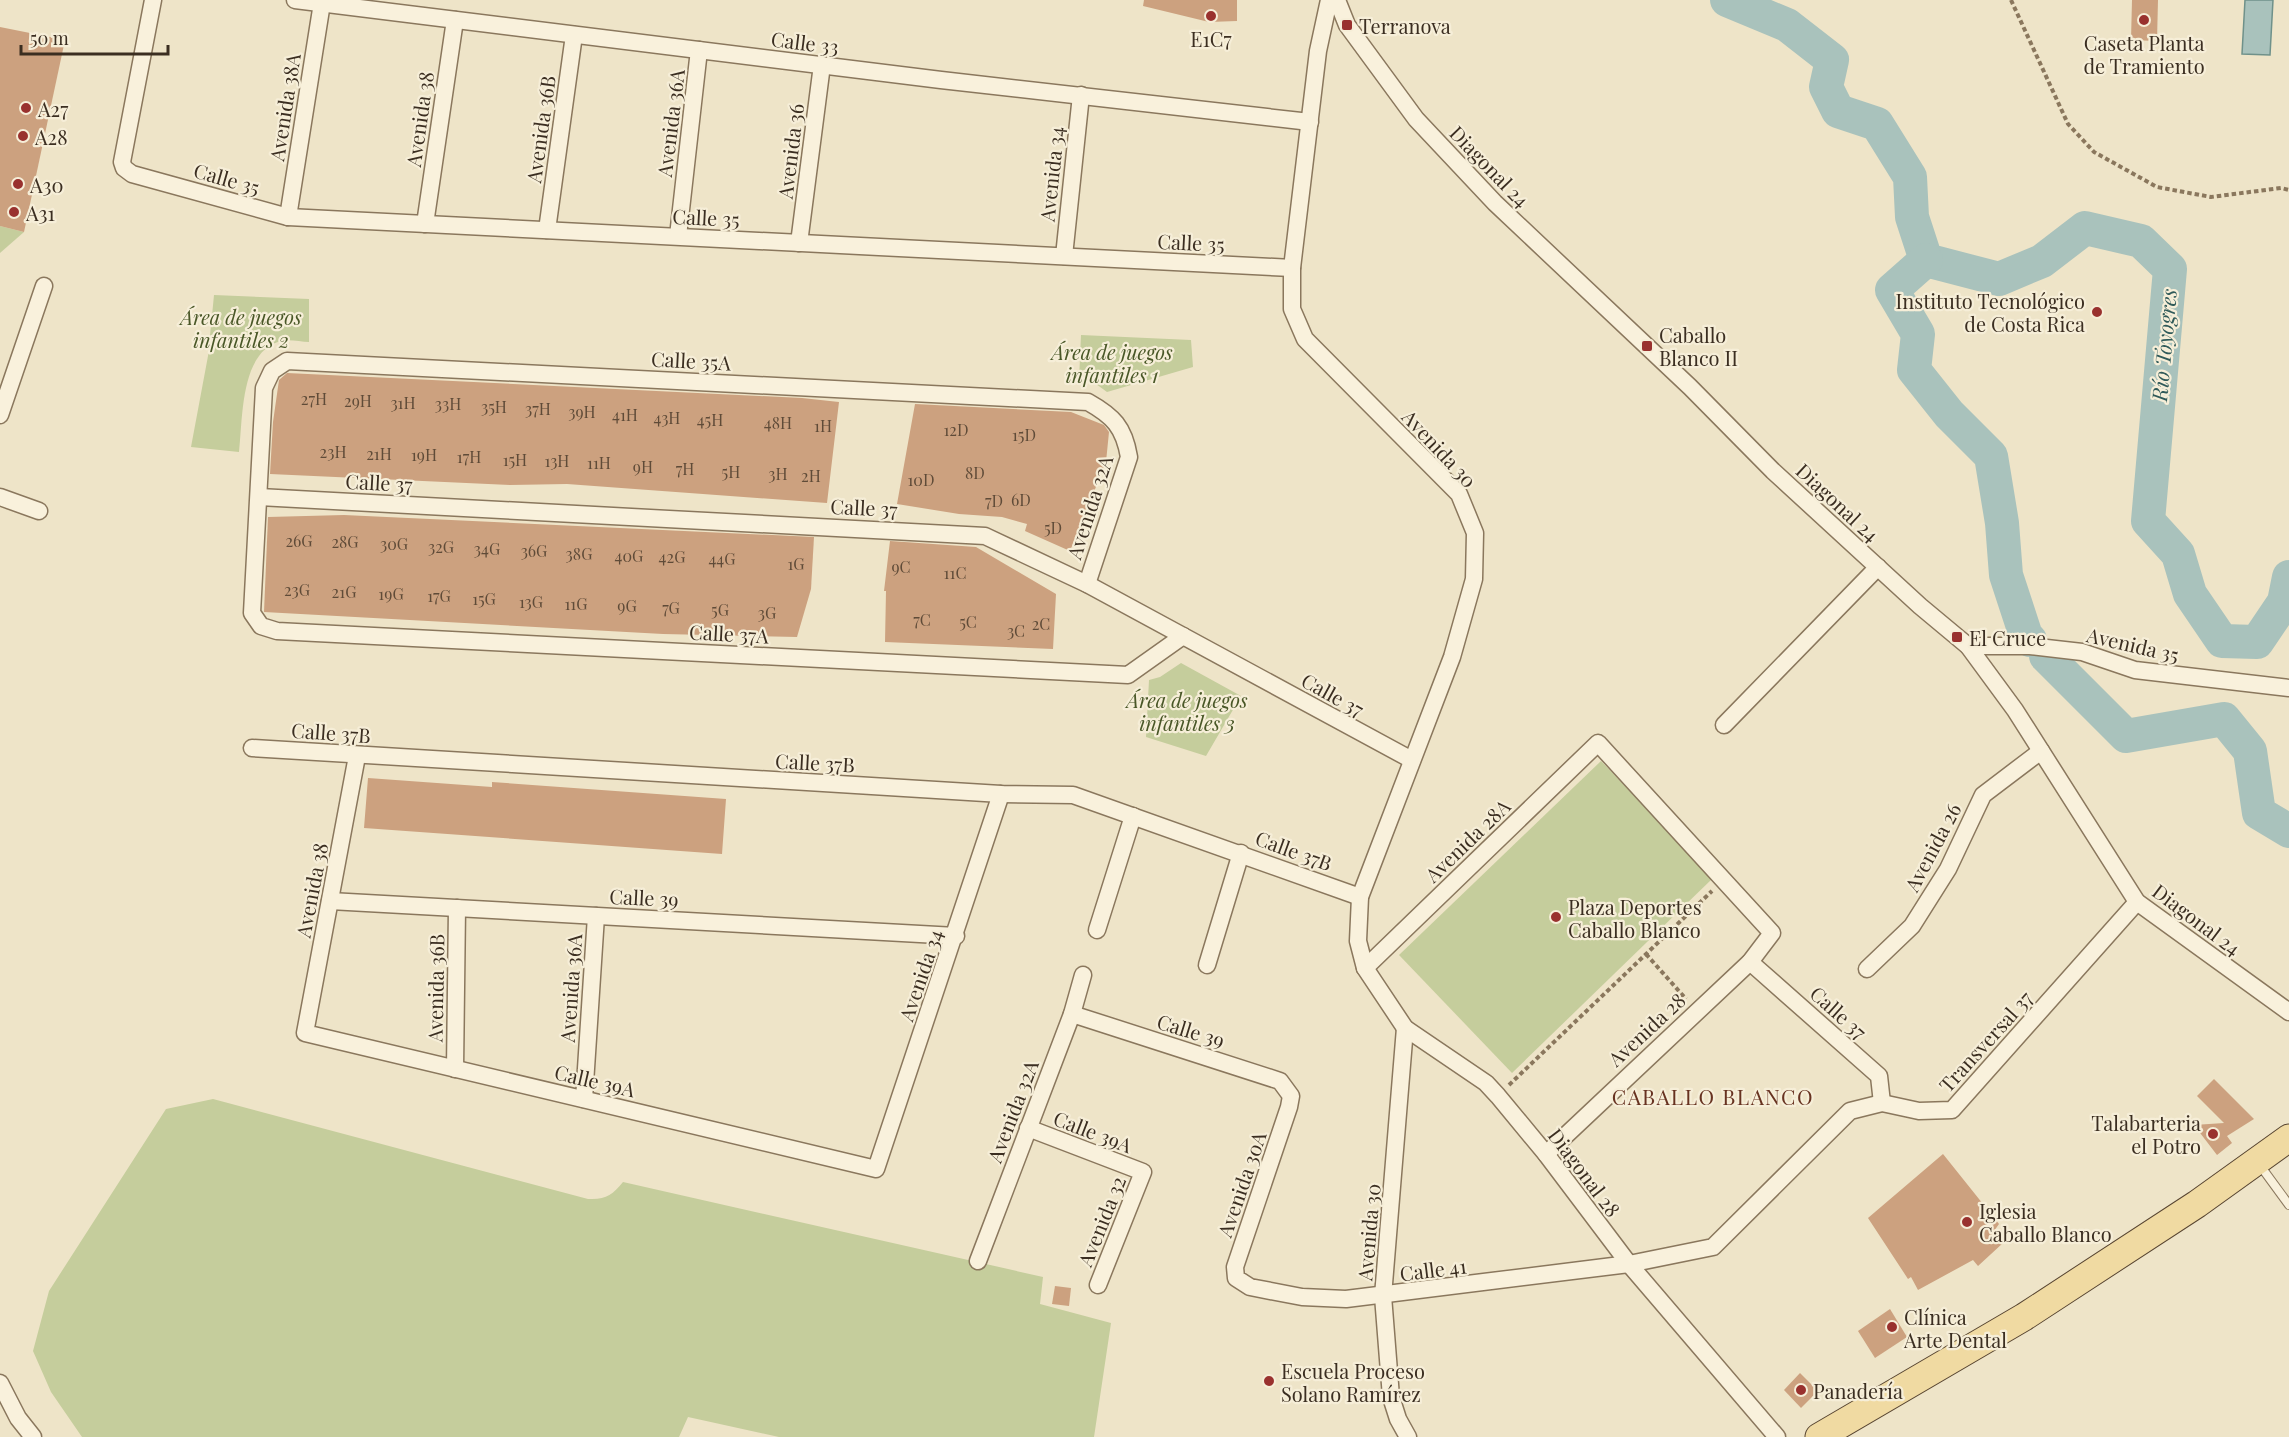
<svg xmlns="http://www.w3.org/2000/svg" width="2289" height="1437" font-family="'Playfair Display',serif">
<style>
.green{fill:#c5cd9c}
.water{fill:#a9c2bc;stroke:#6f918a;stroke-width:1.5}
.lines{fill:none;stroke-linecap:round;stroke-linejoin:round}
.river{stroke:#a9c2bc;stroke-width:34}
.building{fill:#cca17f}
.service-casing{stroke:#8a775d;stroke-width:10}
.minor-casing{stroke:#8a775d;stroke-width:19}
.primary-casing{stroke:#584531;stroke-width:29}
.path{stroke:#8a775d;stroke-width:4;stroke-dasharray:4.5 3;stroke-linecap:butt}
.service{stroke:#f9f1dc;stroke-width:8}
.minor{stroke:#f9f1dc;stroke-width:16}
.primary{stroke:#f0daa2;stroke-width:27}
.poi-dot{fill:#99312e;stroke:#f6eed8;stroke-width:2}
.labels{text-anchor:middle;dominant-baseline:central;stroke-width:4.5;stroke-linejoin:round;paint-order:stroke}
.number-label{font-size:16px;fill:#5f4b38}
.poi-label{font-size:20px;fill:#3b2e21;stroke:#f6eed8;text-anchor:start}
.street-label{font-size:20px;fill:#3b2e21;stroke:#f6eed8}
.park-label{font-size:20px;font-style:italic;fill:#495727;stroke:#f6eed8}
.water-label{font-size:21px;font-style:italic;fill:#305a59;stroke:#f6eed8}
.neighbourhood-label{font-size:21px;letter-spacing:1.5px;fill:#673220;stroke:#f6eed8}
</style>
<rect width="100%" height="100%" fill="#eee4c8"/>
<!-- green -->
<g class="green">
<path d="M0,226l24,6 -24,21z"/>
<path d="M214,295l95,4v43c-8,0 -20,-3 -28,-1 -41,10 -38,77 -42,111l-48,-5 17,-91z"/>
<path d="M1081,335l110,5 2,27 -86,25 -11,-8 -17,-4z"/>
<path d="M1181,663l60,33 -35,60 -60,-19 3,-57 11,-3z"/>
<path d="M1601,761l112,117 -201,195 -113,-118z"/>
<path d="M213,1099l375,100c18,1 24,-4 35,-17l420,95 -3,27 71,19 -17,114h-315l-91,-20 -9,20h-597l-31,-45 -18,-41 16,-60 117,-182z"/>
</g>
<!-- water -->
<path class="water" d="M2245,0h28l-3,55 -28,-1z"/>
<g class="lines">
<!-- river -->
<g class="river">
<path d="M1727,0l60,25 45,35 -6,27 12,24 39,13 33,53 2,40 14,43 73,19 43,-18 43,-33 56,13 29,28 -22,252 30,33 12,40 32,47 35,1 27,-40 5,-25"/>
<path d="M1926,260l-34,30 26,44 -4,36 35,44 42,42 11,67 4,52 20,61 4,4"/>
<path d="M2046,656l80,80 98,-17 26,32 9,62 30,18"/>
</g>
</g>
<!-- building -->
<g class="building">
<path d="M1144,0h93v21l-28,1 -66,-16z"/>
<path d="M2132,0h26l-1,41 -26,-1z"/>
<path d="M0,27l65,13 -41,192 -24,-6z"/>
<path d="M287,373l515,25 37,4 -12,101 -260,-19 -57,1 -240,-11 3,-52 6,-42z"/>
<path d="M915,404l156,8 33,13 5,7 -3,30 -36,89 -45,-20 2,-7 -25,-7 -43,-3 -62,-10z"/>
<path d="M344,515l470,22 -3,52 -14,48 -134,-3 -399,-22 4,-95z"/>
<path d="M890,541l86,6 80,47 -3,55 -168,-7 1,-51h-2z"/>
<path d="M368,778l124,9v-5l234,17 -4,55 -358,-26z"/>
<path d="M2214,1079l40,40 -27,17 5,7 -15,12 -23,-30 30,-2 -27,-27z"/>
<path d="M1943,1154l56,70 -5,7 9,12 -25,23 -5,-6 -55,30 -7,-13 -3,2 -40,-61z"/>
<path d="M1055,1286l16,2 -2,18 -17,-2z"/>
<path d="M1890,1309l17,28 -32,21 -17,-27z"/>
<path d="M1800,1373l18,18 -17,17 -17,-18z"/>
</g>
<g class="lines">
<defs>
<path id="service" d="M2259,1164l30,41"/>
<g id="minor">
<path d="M153,0l-31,162 2,6 8,6 156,43 1004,51"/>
<path d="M295,0l646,80 369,42"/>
<path d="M1329,0l-11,51 -26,217v41l13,30 154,155 16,39 -1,46 -22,78 -92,240 -2,44 7,27 40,60 81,55 12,13 48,58 83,110 148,173"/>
<path d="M1337,0l10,25 69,94 79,84 195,184 83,84 147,135 48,40 47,64 122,192 152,110"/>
<path d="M288,217l34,-214"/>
<path d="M425,224l30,-204"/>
<path d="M547,230l27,-195"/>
<path d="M678,236l21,-186"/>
<path d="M799,243l23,-178"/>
<path d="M1064,256l17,-161"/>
<path d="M0,415l44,-129"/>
<path d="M0,497l39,14"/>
<path d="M259,497l726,39 102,48 325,176"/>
<path d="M1087,584l42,-127c-5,-30 -16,-41 -41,-55l-801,-41 -15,10 -8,17 -12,225 9,13 16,5 851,44 55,-39"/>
<path d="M1968,646h62l52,6 53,18 154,18"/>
<path d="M1724,725l154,-158"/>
<path d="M252,748l749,46 72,1 287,102"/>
<path d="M357,756l-52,277 571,136 125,-375"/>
<path d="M330,901l626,35"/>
<path d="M1097,930l36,-114"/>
<path d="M1750,962l129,114 3,27"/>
<path d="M1207,965l34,-112"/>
<path d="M1365,968l233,-225 174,190 -22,29 -204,192"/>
<path d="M1867,969l45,-43 36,-57 35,-74 58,-44"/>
<path d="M1072,1014l208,67 11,15 -2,11 -54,160 1,11 14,9 52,10 44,2 283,-35 84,-17 137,-136 32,-8 37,8 33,-1 185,-208"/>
<path d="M1405,1028l-22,268 8,101 7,22 10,18"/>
<path d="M455,1069l2,-161"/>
<path d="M584,1099l12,-183"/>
<path d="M1028,1128l115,44 -45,113"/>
<path d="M978,1261l94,-247 11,-39"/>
<path d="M0,1383l18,35 15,19"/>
</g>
<path id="primary" d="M1819,1437l205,-120 173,-113 92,-66"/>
</defs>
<!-- service casing -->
<use href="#service" class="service-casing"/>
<!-- minor casing -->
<use href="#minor" class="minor-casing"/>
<!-- primary casing -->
<use href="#primary" class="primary-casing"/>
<!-- path -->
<g class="path">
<path d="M2011,0l57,124 26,28 63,35 54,10 70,-9 8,2"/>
<path d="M1646,954l40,45"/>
<path d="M1509,1085l203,-194"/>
</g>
<!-- service -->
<use href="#service" class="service"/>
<!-- minor -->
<use href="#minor" class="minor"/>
<!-- primary -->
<use href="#primary" class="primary"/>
</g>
<!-- markers -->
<g class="poi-dot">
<circle cx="1211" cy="16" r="6"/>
<circle cx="2144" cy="20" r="6"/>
<rect x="1341" y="19" width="12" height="12" rx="3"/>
<circle cx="26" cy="108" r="6"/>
<circle cx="23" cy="136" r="6"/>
<circle cx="18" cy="184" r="6"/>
<circle cx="14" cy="212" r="6"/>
<circle cx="2097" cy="312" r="6"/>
<rect x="1641" y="340" width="12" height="12" rx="3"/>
<rect x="1951" y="631" width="12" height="12" rx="3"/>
<circle cx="1556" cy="917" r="6"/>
<circle cx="2213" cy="1134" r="6"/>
<circle cx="1967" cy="1222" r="6"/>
<circle cx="1892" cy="1327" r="6"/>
<circle cx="1269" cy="1381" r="6"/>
<circle cx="1801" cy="1390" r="6"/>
</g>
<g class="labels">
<!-- number labels -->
<g class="number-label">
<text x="314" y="398">27H</text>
<text x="358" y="400">29H</text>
<text x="403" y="402">31H</text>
<text x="448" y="403">33H</text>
<text x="494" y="406">35H</text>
<text x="538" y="408">37H</text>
<text x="582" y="411">39H</text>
<text x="625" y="414">41H</text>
<text x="667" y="417">43H</text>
<text x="710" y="419">45H</text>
<text x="778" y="422">48H</text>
<text x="823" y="425">1H</text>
<text x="956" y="429">12D</text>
<text x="1024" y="434">15D</text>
<text x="333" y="451">23H</text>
<text x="379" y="453">21H</text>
<text x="424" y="454">19H</text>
<text x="469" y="456">17H</text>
<text x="515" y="459">15H</text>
<text x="557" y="460">13H</text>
<text x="599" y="462">11H</text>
<text x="643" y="466">9H</text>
<text x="685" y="468">7H</text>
<text x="731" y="471">5H</text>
<text x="975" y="472">8D</text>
<text x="778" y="473">3H</text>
<text x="811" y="475">2H</text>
<text x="921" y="479">10D</text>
<text x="1021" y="499">6D</text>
<text x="994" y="500">7D</text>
<text x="1053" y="527">5D</text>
<text x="299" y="540">26G</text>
<text x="345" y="541">28G</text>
<text x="394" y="543">30G</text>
<text x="441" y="546">32G</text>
<text x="487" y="548">34G</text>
<text x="534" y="550">36G</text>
<text x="579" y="553">38G</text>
<text x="629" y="555">40G</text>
<text x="672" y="556">42G</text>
<text x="722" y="558">44G</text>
<text x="796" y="563">1G</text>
<text x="901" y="566">9C</text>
<text x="955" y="572">11C</text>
<text x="297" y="589">23G</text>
<text x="344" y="591">21G</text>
<text x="391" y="593">19G</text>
<text x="439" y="595">17G</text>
<text x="484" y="598">15G</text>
<text x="531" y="601">13G</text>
<text x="576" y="603">11G</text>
<text x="627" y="605">9G</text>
<text x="671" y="607">7G</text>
<text x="720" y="609">5G</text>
<text x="767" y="612">3G</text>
<text x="922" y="619">7C</text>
<text x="968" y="621">5C</text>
<text x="1041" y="623">2C</text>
<text x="1016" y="630">3C</text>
</g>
<!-- poi labels -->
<g class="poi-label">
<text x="1359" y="25">Terranova</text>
<text x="1211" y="38" text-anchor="middle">E1C7</text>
<text x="2144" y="42" text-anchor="middle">Caseta Planta<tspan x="2144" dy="23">de Tramiento</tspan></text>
<text x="38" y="108">A27</text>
<text x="35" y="136">A28</text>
<text x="30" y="184">A30</text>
<text x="26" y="212">A31</text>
<text x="2085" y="300" text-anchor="end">Instituto Tecnológico<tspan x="2085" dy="23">de Costa Rica</tspan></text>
<text x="1659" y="334">Caballo<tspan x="1659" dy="23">Blanco II</tspan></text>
<text x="1969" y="637">El Cruce</text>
<text x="1568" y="906">Plaza Deportes<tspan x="1568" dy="23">Caballo Blanco</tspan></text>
<text x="2201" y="1122" text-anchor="end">Talabarteria<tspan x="2201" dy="23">el Potro</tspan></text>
<text x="1979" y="1210">Iglesia<tspan x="1979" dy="23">Caballo Blanco</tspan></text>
<text x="1904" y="1316">Clínica<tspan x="1904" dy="23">Arte Dental</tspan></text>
<text x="1281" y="1370">Escuela Proceso<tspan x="1281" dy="23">Solano Ramírez</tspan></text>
<text x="1813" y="1390">Panadería</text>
</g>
<!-- street labels -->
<g class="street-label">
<text transform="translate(805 42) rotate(7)">Calle 33</text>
<text transform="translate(284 107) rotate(-81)">Avenida 38A</text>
<text transform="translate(419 119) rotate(-82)">Avenida 38</text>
<text transform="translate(670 123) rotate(-83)">Avenida 36A</text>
<text transform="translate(540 129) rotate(-82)">Avenida 36B</text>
<text transform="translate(790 151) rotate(-83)">Avenida 36</text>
<text transform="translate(1490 166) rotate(46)">Diagonal 24</text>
<text transform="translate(1051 174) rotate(-84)">Avenida 34</text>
<text transform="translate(227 178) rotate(16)">Calle 35</text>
<text transform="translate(706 217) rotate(3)">Calle 35</text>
<text transform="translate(1191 242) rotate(3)">Calle 35</text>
<text transform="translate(691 360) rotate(3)">Calle 35A</text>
<text transform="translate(1440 448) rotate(47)">Avenida 30</text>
<text transform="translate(379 482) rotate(3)">Calle 37</text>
<text transform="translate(1838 502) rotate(43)">Diagonal 24</text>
<text transform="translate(864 507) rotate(3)">Calle 37</text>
<text transform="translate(1089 507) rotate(-72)">Avenida 32A</text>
<text transform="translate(729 633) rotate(3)">Calle 37A</text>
<text transform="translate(2133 644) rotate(13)">Avenida 35</text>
<text transform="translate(1333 694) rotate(29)">Calle 37</text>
<text transform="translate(331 732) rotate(4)">Calle 37B</text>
<text transform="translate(815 762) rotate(3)">Calle 37B</text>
<text transform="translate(1467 840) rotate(-44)">Avenida 28A</text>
<text transform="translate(1932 847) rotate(-62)">Avenida 26</text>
<text transform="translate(1294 850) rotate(20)">Calle 37B</text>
<text transform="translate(311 890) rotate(-79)">Avenida 38</text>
<text transform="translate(644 897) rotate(3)">Calle 39</text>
<text transform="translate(2197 919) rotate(37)">Diagonal 24</text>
<text transform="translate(920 975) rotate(-71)">Avenida 34</text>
<text transform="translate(435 988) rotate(-89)">Avenida 36B</text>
<text transform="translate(570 988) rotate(-86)">Avenida 36A</text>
<text transform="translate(1839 1012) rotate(42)">Calle 37</text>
<text transform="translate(1646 1029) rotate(-43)">Avenida 28</text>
<text transform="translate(1191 1030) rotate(17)">Calle 39</text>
<text transform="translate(1985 1041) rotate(-48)">Transversal 37</text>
<text transform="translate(595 1080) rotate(13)">Calle 39A</text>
<text transform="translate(1012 1111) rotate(-69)">Avenida 32A</text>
<text transform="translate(1093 1131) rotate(21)">Calle 39A</text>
<text transform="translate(1585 1172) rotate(53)">Diagonal 28</text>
<text transform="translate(1241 1184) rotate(-71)">Avenida 30A</text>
<text transform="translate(1101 1221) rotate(-68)">Avenida 32</text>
<text transform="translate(1368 1232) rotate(-85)">Avenida 30</text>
<text transform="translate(1433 1269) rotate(-7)">Calle 41</text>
</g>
<!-- park labels -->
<g class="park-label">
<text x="241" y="316">Área de juegos<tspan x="241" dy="23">infantiles 2</tspan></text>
<text x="1112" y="351">Área de juegos<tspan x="1112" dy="23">infantiles 1</tspan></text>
<text x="1187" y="699">Área de juegos<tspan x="1187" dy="23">infantiles 3</tspan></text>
</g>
<!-- water labels -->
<g class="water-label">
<text transform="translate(2163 345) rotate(-85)">Río Toyogres</text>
</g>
<!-- neighbourhood labels -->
<g class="neighbourhood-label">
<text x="1713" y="1096">CABALLO BLANCO</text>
</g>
</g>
<!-- scale -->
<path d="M21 45v9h147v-9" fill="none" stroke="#3b2e21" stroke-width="3"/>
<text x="30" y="45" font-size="18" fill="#3b2e21" stroke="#f6eed8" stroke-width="4.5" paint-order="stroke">50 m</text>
</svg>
